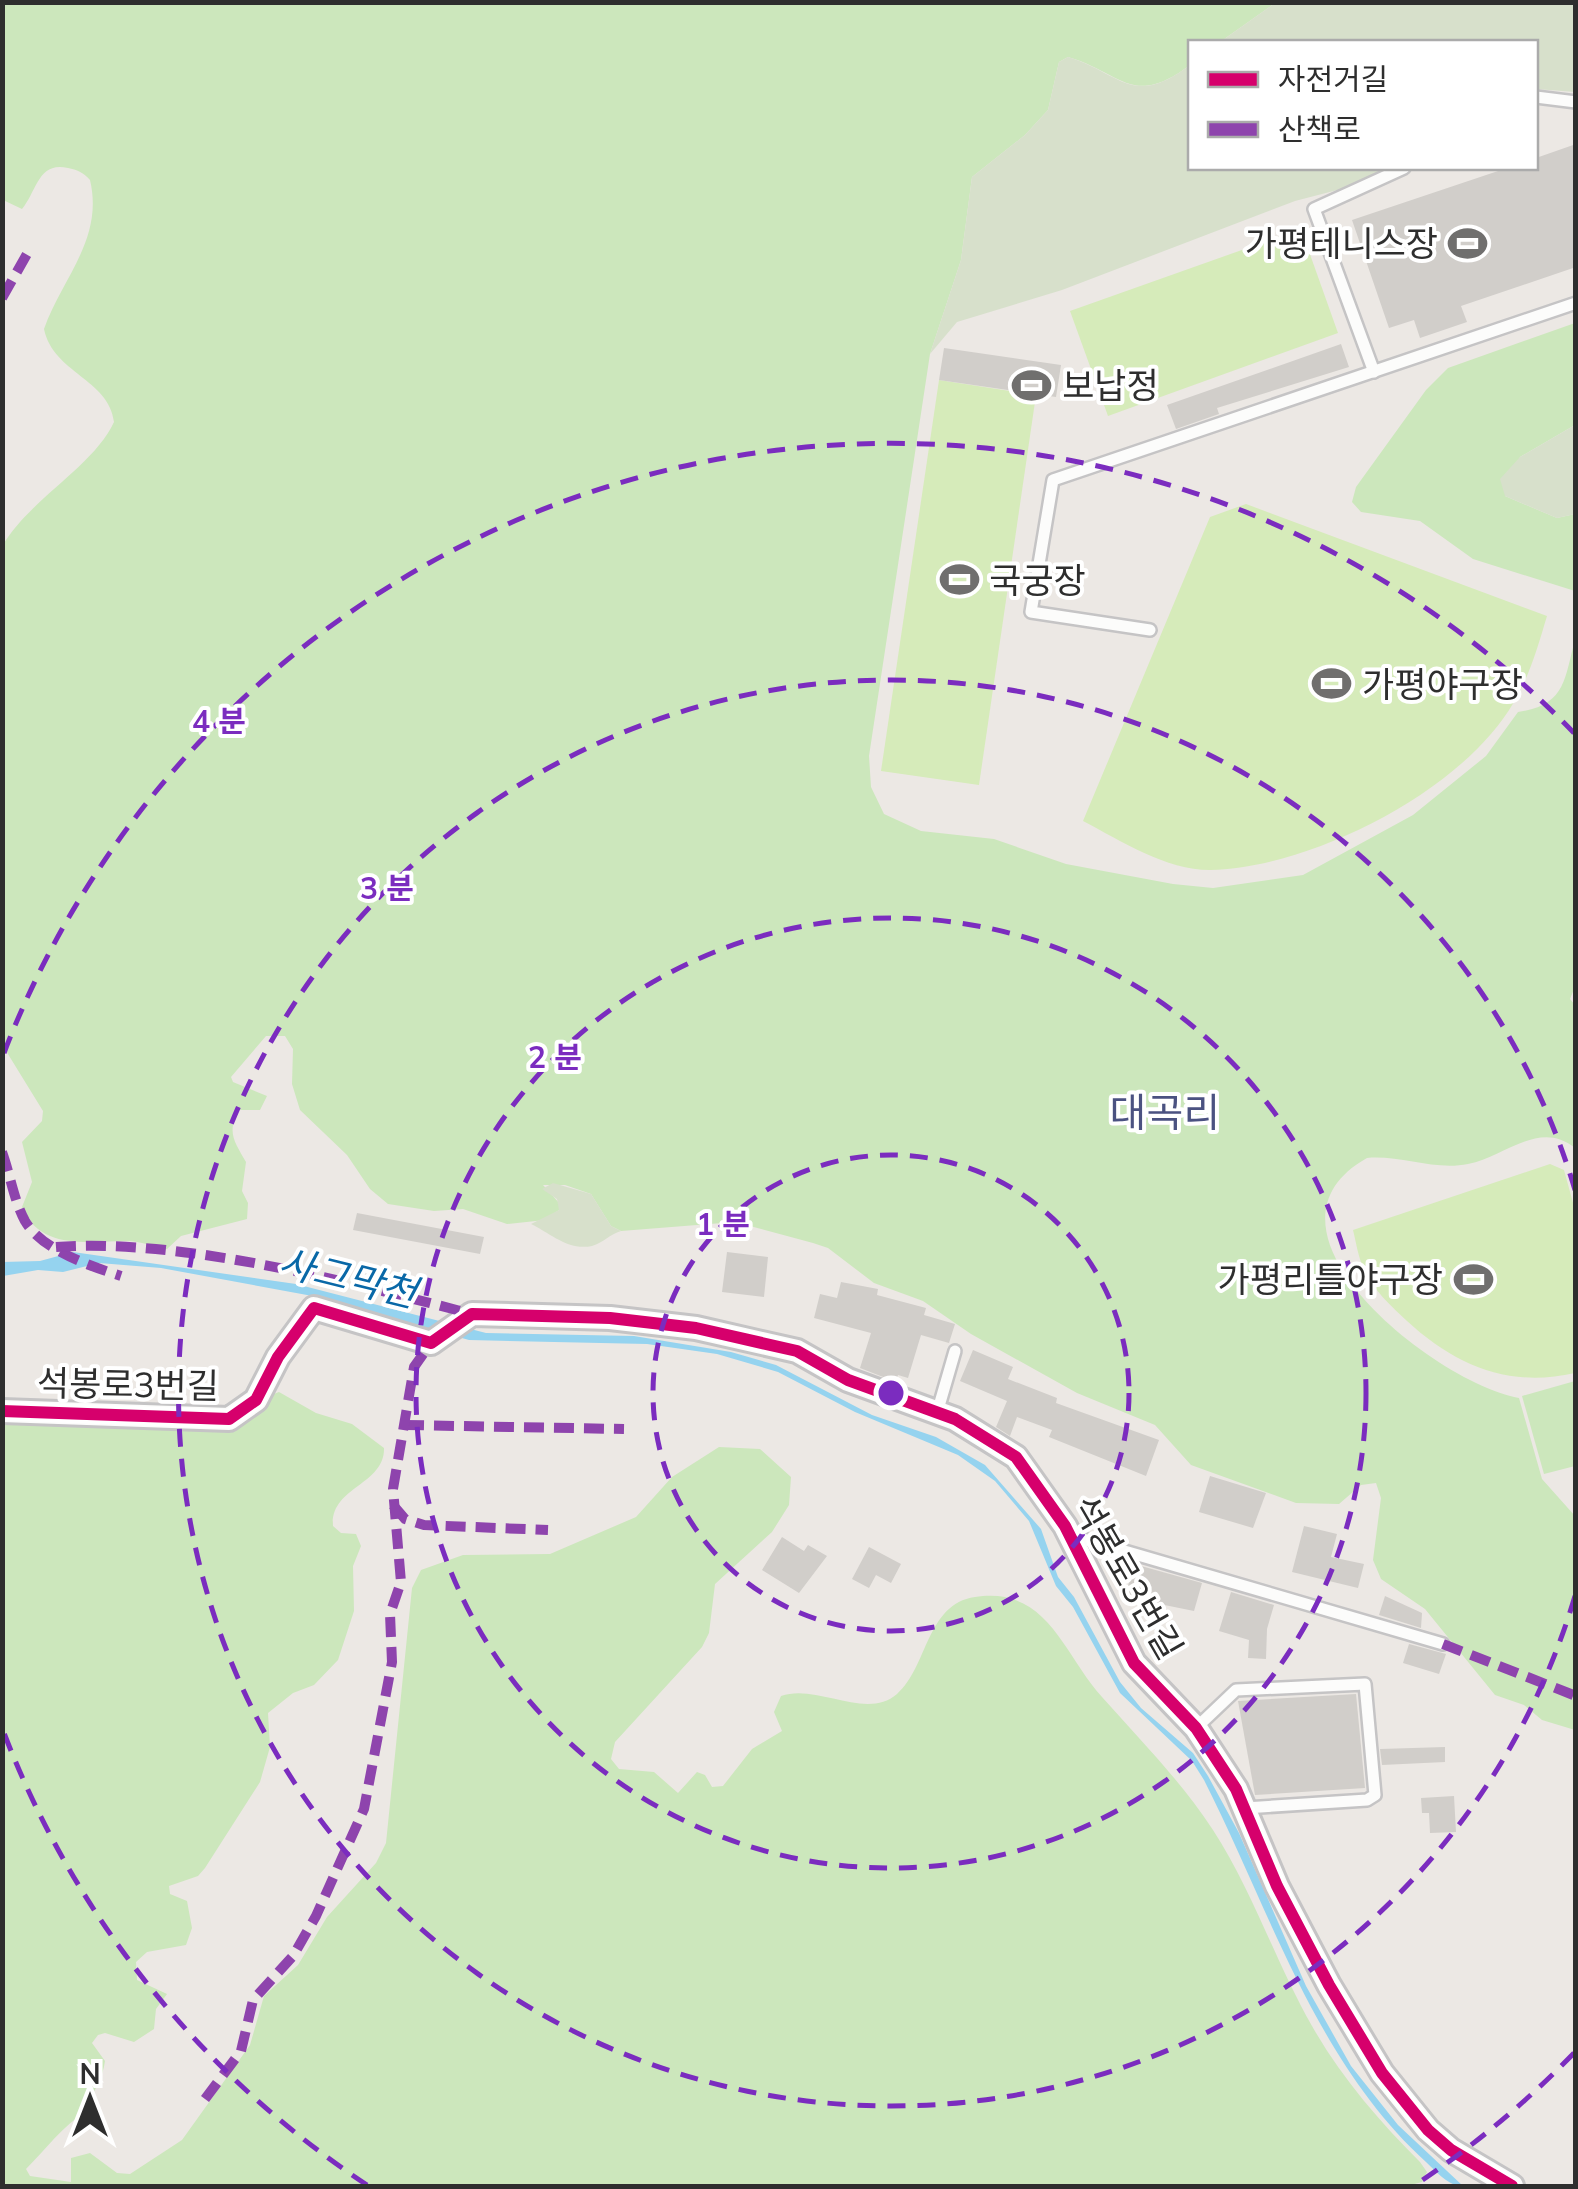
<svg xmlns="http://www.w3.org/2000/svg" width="1578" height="2189" font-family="Mulish,'Noto Sans KR',sans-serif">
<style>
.green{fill:#cce7bc}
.cemetery{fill:#d7e0cb}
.pitch{fill:#d6ebba}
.water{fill:#95d3ef}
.building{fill:#d1ceca}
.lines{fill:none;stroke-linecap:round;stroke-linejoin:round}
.service-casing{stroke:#c5c4c5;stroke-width:16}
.minor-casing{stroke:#c5c4c5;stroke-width:28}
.service{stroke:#fcfcfb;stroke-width:11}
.minor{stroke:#fcfcfb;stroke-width:22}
.quiet{stroke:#8e44ad;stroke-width:10;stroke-dasharray:20 10;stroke-linecap:butt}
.cycleway-casing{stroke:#fff;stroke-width:19}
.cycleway{stroke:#d6006c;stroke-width:12}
.ring{fill:none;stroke:#7b2cbf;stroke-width:5;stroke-dasharray:18 12}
.labels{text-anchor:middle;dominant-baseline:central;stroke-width:8;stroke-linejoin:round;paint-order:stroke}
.poi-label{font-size:35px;fill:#2e2e2e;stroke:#fff;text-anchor:start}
.street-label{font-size:35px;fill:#2e2e2e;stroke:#fff}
.water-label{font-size:38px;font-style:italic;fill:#0968a7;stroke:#fff}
.quarter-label{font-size:40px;fill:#4b5281;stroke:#fff}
.centre{fill:#7b2cbf;stroke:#fff;stroke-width:5}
.ring-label{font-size:30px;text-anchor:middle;font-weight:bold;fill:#7b2cbf;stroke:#fff;stroke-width:8;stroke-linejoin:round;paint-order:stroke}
</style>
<rect width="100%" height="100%" fill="#ece8e4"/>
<!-- green -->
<g class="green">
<path d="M3,3h1272l-55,39h-30v23c-58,44 -69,7 -122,-8l-9,5 -11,48 -23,25 -53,42 -11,83 -31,94 -61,402 2,31 13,27 37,17 73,8 72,25 107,20 40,4 90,-13 110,-60 73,-59 32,-44c48,-7 46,-32 57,-72l1,344 -6,15 5,6v143c-36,-29 -70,9 -107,16 -33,7 -68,-9 -101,-6 -128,72 71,226 152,240l23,81 33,37v214l-33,-10 -18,-15 -29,-10 -70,-86 -44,-30 -8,-19 8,-62 -5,-15 -15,2 -22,19 -43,-1 -105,-38 -36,-40 -78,-32 -106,-59 -48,-33 -49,-18 -46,-35 -15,-5 -78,-21 -114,9 -10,-5 -20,-32 -26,-9h-22l17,19 -1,6 -14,10 -38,4 -44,-15 -29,2 -46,-7 -18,-15 -23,-34 -47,-45 -8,-26 1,-35 -8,-13h-19l-35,41 2,5 34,14 -7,14h-21c-13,23 -4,32 7,52l-4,29 6,12 -1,16 -66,17 -14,13c-14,-2 -26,-8 -40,-8 -39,0 -87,10 -105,-34l10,-25 -10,-40 20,-21 1,-10 -40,-65v-501c27,-46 91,-79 111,-123 -5,-43 -61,-49 -70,-93 18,-51 60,-90 46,-149 -7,-8 -13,-10 -22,-12 -30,-7 -31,23 -46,41l-19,-9z"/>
<path d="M1575,323v102l-55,32 -15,39 52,22 18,-4v77l-102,-32 -53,-38 -59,-9 -9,-10 4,-15 70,-97 22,-22z"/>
<path d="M1575,1381v85l-31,8 -22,-78z"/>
<path d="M279,1392l37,21 36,11 32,24c1,37 -54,39 -51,78l8,7 15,1 5,12 -8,20 1,45 -16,49 -24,25 -21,8 -25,20 2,34 -10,35 -55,86 -7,8 -29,10 1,8 17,7 5,27 -6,17 -39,7 -11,10 1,18 30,14 -11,15 -2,20 -20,13 -29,-9 -7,2 -6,8 13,18c-2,18 -14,32 -18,50 -25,15 -40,37 -61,58l4,7 41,6v-24l19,-5 27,20 13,1 52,-34 68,-95 14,-49 34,-31 29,-48 49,-54 10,-20 26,-255 9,-18 42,-15 87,-1 86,-37 36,-40 47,-30 41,2 31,28 -2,28 -17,27 -57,52 -6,49 -7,14 -87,95 -4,17 8,10 35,3 24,21 19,-21 8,3 7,12 11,-1 29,-37 30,-18 -8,-19 7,-16c36,-13 85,25 116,-2 31,-27 29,-90 78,-97 73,-11 88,57 127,100 39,44 79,84 111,133 40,62 63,133 99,196 29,51 67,95 108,136l7,10 -5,10 -15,4h-1404l-1,-768 229,9c21,-9 32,-30 48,-35z"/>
</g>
<!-- cemetery -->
<g class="cemetery">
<path d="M1275,3h300v89l-39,-3v-47h-316z"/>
<path d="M1068,57c53,16 64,52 122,8v103h198l-39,19 -54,14 -233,89 -105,32 -27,32 31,-94 11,-83 53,-42 23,-25 11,-48z"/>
<path d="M1575,425v89l-18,4 -52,-22 -5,-17 20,-22z"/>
<path d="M553,1183l38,11 20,32 10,5c-11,3 -18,12 -29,15 -24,5 -42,-13 -61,-22l28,-14 -2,-11 -15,-10z"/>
</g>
<!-- pitch -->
<g class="pitch">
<path d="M1301,229l37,104 -230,83 -38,-105z"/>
<path d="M939,380l97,15 -57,390 -98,-14z"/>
<path d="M1246,504l301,112c-9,30 -17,59 -33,86 -51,89 -203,166 -304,168 -44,0 -89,-29 -127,-49l127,-304z"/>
<path d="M1550,1164l14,6 11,40v163c-66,15 -119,-7 -168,-52 -17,-16 -35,-32 -44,-54 -5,-11 -7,-25 -10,-37z"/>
</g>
<!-- water -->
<path class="water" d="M73,1252l223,32 190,49 148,3 97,16 45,13 96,50 64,22 49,28 56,64 17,48 16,20 46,85 21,26 52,45 15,23 31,57 67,153 45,80 47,59 65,61c-15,0 -26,-14 -37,-24 -111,-101 -156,-252 -222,-382l-12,-19 -72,-68 -47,-86 -17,-21 -27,-65 -34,-40 -37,-26 -103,-43 -77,-40 -61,-18 -70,-10 -178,-4 -162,-45 -146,-27 -62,-5 -36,9 -25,-2 -35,6 -1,-14 38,-1z"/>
<!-- building -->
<g class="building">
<path d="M1576,144v123l-115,39 6,16 -47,16 -6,-18 -25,8 -37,-108 155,-52h29v-10z"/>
<path d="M1341,344l8,23 -132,41 2,6 -43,15 -9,-24z"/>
<path d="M944,348l117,17 -5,32 -117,-17z"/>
<path d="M357,1213l127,24 -4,17 -127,-24z"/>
<path d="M727,1252l41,5 -4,40 -42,-5z"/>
<path d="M841,1282l37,7 -1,6 49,13 -2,7 31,9 -6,19 -28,-8 -13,43 -10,-3 -2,7 -36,-14 11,-35 -57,-15 6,-24 17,4z"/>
<path d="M973,1350l40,17 -5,12 49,19 -1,5 103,37 -13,36 -97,-39 3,-7 -35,-13 -7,19 -14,-9 11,-26 -47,-20z"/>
<path d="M1210,1476l56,17 -13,35 -54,-16z"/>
<path d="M1304,1526l33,8 -6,23 33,7 -6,24 -66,-16z"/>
<path d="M782,1537l22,14 4,-6 19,11 -28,37 -37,-23z"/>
<path d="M869,1547l32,17 -10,19 -15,-8 -7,13 -17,-9z"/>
<path d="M1134,1564l68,19 -8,28 -69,-14z"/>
<path d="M1231,1592l43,13 -7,24 -1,30 -18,-1 1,-18 -30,-9z"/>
<path d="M1385,1596l37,17 -1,15 -42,-13z"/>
<path d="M1409,1644l37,10 -7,20 -36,-11z"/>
<path d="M1356,1694l9,94 -110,7 -17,-94z"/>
<path d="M1445,1747v15l-63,3 -2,-16z"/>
<path d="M1454,1796l2,36 -26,1 -1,-20h-7l-1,-15z"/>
</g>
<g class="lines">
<defs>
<g id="service">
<path d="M1536,97l40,5"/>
<path d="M1374,372l-60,-163 90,-41"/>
<path d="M1150,630l-119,-18 22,-132 523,-177"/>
<path d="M937,1413l18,-62"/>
<path d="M1073,1536l370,108"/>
<path d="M1196,1728l40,-38 129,-6 10,111 -8,5 -122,8"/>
</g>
<path id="minor" d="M2,1411l227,8 27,-19 22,-43 36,-49 117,35 41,-29 138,4 86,10 101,23 51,29 107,39 61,38 49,69 69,137 62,65 40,61 41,97 52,99 53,88 46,57 23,20 61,36"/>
</defs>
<!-- service casing -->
<use href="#service" class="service-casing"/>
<!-- minor casing -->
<use href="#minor" class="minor-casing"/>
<!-- service -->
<use href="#service" class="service"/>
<!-- minor -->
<use href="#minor" class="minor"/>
<!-- quiet -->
<g class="quiet">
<path d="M2,298l25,-44"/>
<path d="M2,1152c8,22 12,49 23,69 17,29 65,45 96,55"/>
<path d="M56,1247c126,-9 293,35 416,67"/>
<path d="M404,1425l220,4"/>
<path d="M393,1505l12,14 19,6 124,5"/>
<path d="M1443,1644l133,52"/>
<path d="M205,2099l36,-48 12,-51 40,-44 23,-40 48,-107 28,-147 -2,-48 11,-32 -8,-93 21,-122 17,-24"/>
</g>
<defs>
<path id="cycleway" d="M2,1411l227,8 27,-19 22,-43 36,-49 117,35 41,-29 138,4 86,10 101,23 51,29 107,39 61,38 49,69 69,137 62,65 40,61 41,97 52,99 53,88 46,57 23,20 61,36"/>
</defs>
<!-- cycleway casing -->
<use href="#cycleway" class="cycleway-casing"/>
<!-- cycleway -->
<use href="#cycleway" class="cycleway"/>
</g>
<!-- distance rings -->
<g class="ring">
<circle cx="891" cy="1393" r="238"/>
<circle cx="891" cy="1393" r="475"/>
<path d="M1575 1596A713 713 0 1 1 1575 1190"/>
<path d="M1574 2053A950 950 0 0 1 1415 2185M367 2185A950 950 0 0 1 4 1733M4 1053A950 950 0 0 1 1574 733"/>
</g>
<!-- icons -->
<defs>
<symbol id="stadium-bare" viewBox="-9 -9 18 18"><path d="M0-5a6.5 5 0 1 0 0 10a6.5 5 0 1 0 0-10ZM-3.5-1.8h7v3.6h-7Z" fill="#706f6e" stroke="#fff" stroke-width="2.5" paint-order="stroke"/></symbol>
</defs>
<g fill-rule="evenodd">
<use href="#stadium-bare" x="1440" y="216" width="55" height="55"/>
<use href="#stadium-bare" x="1004" y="358" width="55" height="55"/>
<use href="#stadium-bare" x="932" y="552" width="55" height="55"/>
<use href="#stadium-bare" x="1304" y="656" width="55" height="55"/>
<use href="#stadium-bare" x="1446" y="1252" width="55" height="55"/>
</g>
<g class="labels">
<!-- poi labels -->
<g class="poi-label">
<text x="1438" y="243" text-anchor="end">가평테니스장</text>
<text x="1062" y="385">보납정</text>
<text x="989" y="580">국궁장</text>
<text x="1362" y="684">가평야구장</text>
<text x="1443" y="1279" text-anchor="end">가평리틀야구장</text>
</g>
<!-- street labels -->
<g class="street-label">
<text transform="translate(128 1384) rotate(1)">석봉로3번길</text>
<text transform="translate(1128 1577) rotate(60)">석봉로3번길</text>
</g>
<!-- water labels -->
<g class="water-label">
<text transform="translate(348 1277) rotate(14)">사그막천</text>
</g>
<!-- quarter labels -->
<g class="quarter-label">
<text x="1165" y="1112">대곡리</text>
</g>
</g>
<circle cx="891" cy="1393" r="15" class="centre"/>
<g class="ring-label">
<text x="219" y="732">4 분</text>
<text x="387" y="899">3 분</text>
<text x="555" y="1068">2 분</text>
<text x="723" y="1235">1 분</text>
</g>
<!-- border -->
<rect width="1578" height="2189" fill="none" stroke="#2e2e2e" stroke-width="10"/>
<!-- legend -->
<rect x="1188" y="40" width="350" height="130" fill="#ffffff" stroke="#ababab" stroke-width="2.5"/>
<rect x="1208" y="72" width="50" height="15" fill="#d6006c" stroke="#ababab" stroke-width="2.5"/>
<text x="1278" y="90" font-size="30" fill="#2e2e2e">자전거길</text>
<rect x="1208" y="122" width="50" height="15" fill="#8e44ad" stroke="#ababab" stroke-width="2.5"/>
<text x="1278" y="140" font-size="30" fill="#2e2e2e">산책로</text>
<!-- north arrow -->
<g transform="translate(90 2099)" stroke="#ffffff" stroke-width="8" paint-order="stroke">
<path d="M0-8L18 38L0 25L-18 38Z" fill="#2e2e2e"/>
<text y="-15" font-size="28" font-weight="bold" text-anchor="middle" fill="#2e2e2e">N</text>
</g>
</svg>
